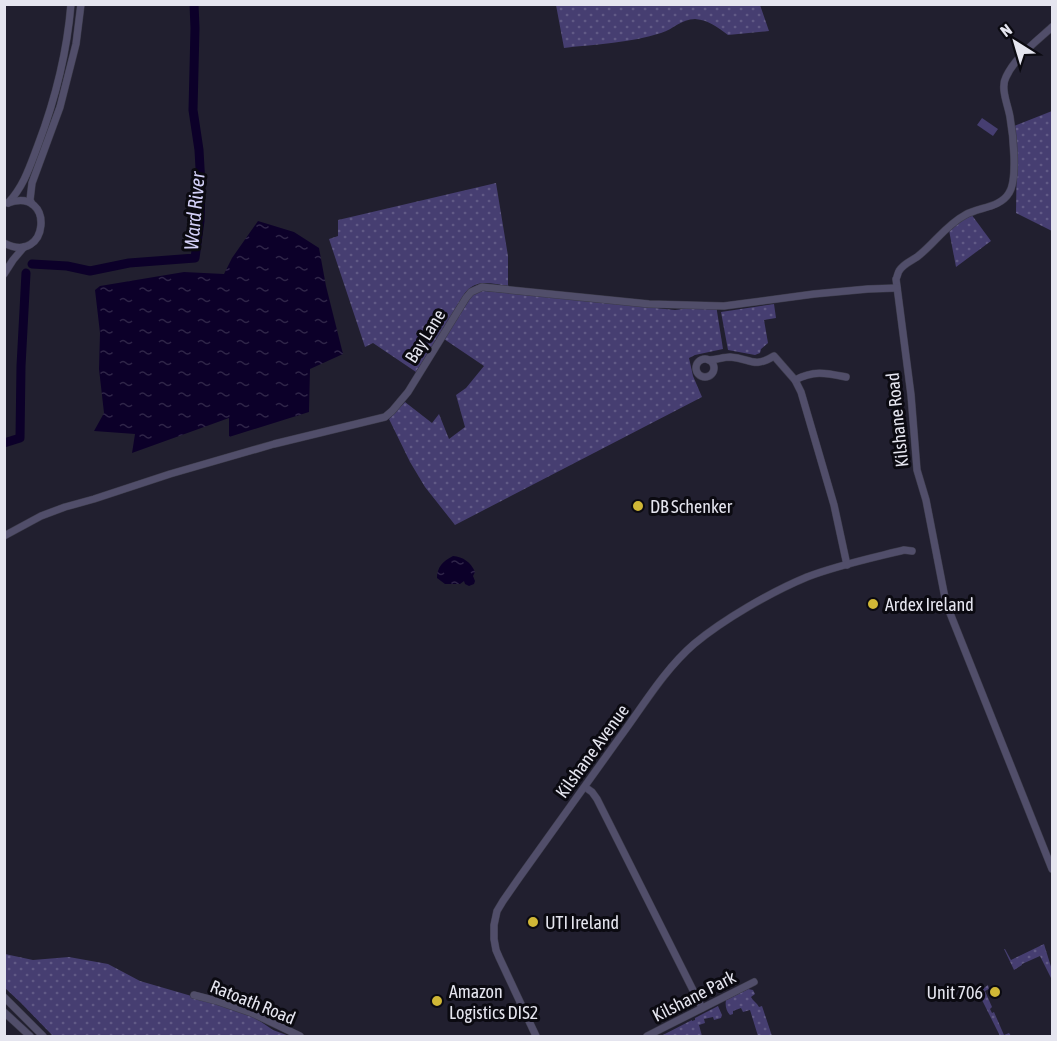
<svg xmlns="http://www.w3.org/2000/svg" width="1057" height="1041" font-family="'Asap Condensed',sans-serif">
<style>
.grass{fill:url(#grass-dots)}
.garden{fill:#463e71}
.water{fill:url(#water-ripples)}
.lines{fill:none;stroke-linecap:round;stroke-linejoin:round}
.river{stroke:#0c0029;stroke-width:9}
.minor-casing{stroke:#3c3b4a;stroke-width:8}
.minor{stroke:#514e6a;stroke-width:7}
.poi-dot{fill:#d0b736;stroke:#0b0a11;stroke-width:2}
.labels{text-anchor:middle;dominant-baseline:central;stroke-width:6;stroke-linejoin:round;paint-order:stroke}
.street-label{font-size:18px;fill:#e5e5ef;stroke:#0b0a11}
.poi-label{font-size:18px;fill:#e5e5ef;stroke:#0b0a11;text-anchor:start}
.water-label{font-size:20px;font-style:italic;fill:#d3d0f7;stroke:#0b0a11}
</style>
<defs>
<pattern id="grass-dots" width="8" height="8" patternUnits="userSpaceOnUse" patternTransform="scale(1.5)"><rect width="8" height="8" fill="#463e71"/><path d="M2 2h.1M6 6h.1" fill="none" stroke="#615a86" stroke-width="1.8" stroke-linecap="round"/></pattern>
<pattern id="water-ripples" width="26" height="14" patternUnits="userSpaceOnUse" patternTransform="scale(1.5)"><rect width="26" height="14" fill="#0c0029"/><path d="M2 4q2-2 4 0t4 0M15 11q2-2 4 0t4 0" fill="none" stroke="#2f2548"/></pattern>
</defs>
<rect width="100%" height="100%" fill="#211f2f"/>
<!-- grass -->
<g class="grass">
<path d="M556,5h204l9,26 -41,4c-11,-8 -19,-15 -33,-16 -14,0 -21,10 -34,14 -30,10 -65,11 -97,15z"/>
<path d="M1052,111v120l-36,-18 1,-66 -3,-21z"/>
<path d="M496,183l12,73v30c-18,-2 -30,-8 -43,7l-49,79 -43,-29 -8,4 -36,-108 9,-3v-16z"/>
<path d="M971,214l20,27 -35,26 -7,-37z"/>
<path d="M478,291h9l188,19 41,-5 7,44 -28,6 -6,3 4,18 9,21 -247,128 -30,-38 -15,-25 -21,-43 16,-17 27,21 7,-9 10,25 16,-12 -9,-32 10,-7 18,-22 -40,-27 29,-45z"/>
<path d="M774,304l2,14 -12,2 4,23 -7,6 -1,4 -5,2 -27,-5 -7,-38z"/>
<path d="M1044,944l8,26 -1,8 -11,-22 -18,8v1l-8,5 -10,-21h1l6,11z"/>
<path d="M5,954l28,6 36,-3 39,7 32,17 79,23 35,13 19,13 16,6h-236l-32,-33 -16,-15z"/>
<path d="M988,985l1,4 -4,2 7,16 -2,2 2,4 2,-1 10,23 5,-2 2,3h-11l-18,-36 -1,-10z"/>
<path d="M748,989l5,1 2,4 -4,3c2,4 6,6 8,10l3,-1 10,30h-14l-8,-26 -7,2 -2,-4 -8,3v3l-3,1c-4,-4 -5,-10 -4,-15z"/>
<path d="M718,1006l4,9 -1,3 -7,2 -1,-3 -9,2 1,4 -6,2 3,11h-41l31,-16v1l3,-1v-2z"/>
</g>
<!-- garden -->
<path class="garden" d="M982,118l16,11 -5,7 -16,-11z"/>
<!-- water -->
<g class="water">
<path d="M258,221l36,11 25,16 7,38 17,68 -33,15 -1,43 -80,25v-19l-97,35 3,-19 -41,-3 10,-18 -5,-44 1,-36 -5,-43 5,-4 84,-14 40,2 8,-16z"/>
<path d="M453,556c10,1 18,6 22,16l-2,4 2,5 -1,3 -5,2 -4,-2 -1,-3 -4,3h-15l-8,-6c0,-11 6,-17 16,-22z"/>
</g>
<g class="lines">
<!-- river -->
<g class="river">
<path d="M32,264l35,2 23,5 39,-8 66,-5 5,-37 1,-35 -2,-36 -6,-40 2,-82 -1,-24"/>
<path d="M4,443l16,-5 1,-72 5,-93"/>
</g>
<defs>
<g id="minor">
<path d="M1052,27c-15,14 -37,30 -46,50 -6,11 2,28 4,40 3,17 8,62 -1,76 -9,15 -30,14 -44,22 -19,10 -31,29 -48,42 -6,4 -14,7 -18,14 -1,1 -2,7 -3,8l15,116 6,75 9,30 20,103 106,266"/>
<path d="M8,203c16,-17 22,-37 30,-58 17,-45 29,-92 33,-141"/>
<path d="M32,204l-2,-4 2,-17 28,-76 16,-63 5,-40"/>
<path d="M4,243c45,24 52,-57 4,-40"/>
<path d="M4,274l9,-14 11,-13"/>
<circle cx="705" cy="368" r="9"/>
<path d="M709,360c8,0 14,-3 21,-3 20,1 23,12 44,-1l21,24 6,12 33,113 13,60"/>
<path d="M795,380c19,-10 31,-7 51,-3"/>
<path d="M4,536l37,-20 24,-9 29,-8 76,-25 104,-30 111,-27 7,-6 16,-19 58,-94 5,-6 11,-5 167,17 75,2 90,-12 54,-5 29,-1"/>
<path d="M585,787l7,5 5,7 105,209"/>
<path d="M194,995l23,6 35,12 48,23"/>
<path d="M4,997l39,39"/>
<path d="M4,1012l26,24"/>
<path d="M536,1036l-37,-79 -3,-7 -2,-11v-14l3,-14 6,-10 16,-23c34,-47 67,-94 101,-141 23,-31 44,-67 74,-93 30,-25 77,-52 113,-67 31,-12 65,-19 97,-27l8,1"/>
<path d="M647,1036l107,-54"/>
</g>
</defs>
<!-- minor casing -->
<use href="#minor" class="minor-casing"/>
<!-- minor -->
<use href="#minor" class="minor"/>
</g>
<!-- markers -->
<g class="poi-dot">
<circle cx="638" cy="506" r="6"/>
<circle cx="873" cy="604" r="6"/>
<circle cx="533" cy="922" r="6"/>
<circle cx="995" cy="992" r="6"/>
<circle cx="437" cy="1001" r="6"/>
</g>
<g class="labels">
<!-- street labels -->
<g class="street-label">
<text transform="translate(425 336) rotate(-58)">Bay Lane</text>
<text transform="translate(897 420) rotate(-96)">Kilshane Road</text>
<text transform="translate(592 751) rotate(-54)">Kilshane Avenue</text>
<text transform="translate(694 996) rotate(-27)">Kilshane Park</text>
<text transform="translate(253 1002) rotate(22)">Ratoath Road</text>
</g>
<!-- poi labels -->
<g class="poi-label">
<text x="650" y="506">DB Schenker</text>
<text x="885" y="604">Ardex Ireland</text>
<text x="545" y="922">UTI Ireland</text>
<text x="449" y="991">Amazon<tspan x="449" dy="21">Logistics DIS2</tspan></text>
<text x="983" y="992" text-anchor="end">Unit 706</text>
</g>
<!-- water labels -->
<g class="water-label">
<text transform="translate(194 211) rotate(-85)">Ward River</text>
</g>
</g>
<!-- border -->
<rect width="1057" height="1041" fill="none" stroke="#e5e5ef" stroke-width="12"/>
<!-- north arrow -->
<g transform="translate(1015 42) rotate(323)" stroke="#0b0a11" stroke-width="4.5" paint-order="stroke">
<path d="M0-4.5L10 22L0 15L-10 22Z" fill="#e5e5ef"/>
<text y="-9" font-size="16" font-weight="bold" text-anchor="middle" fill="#e5e5ef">N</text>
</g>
</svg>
